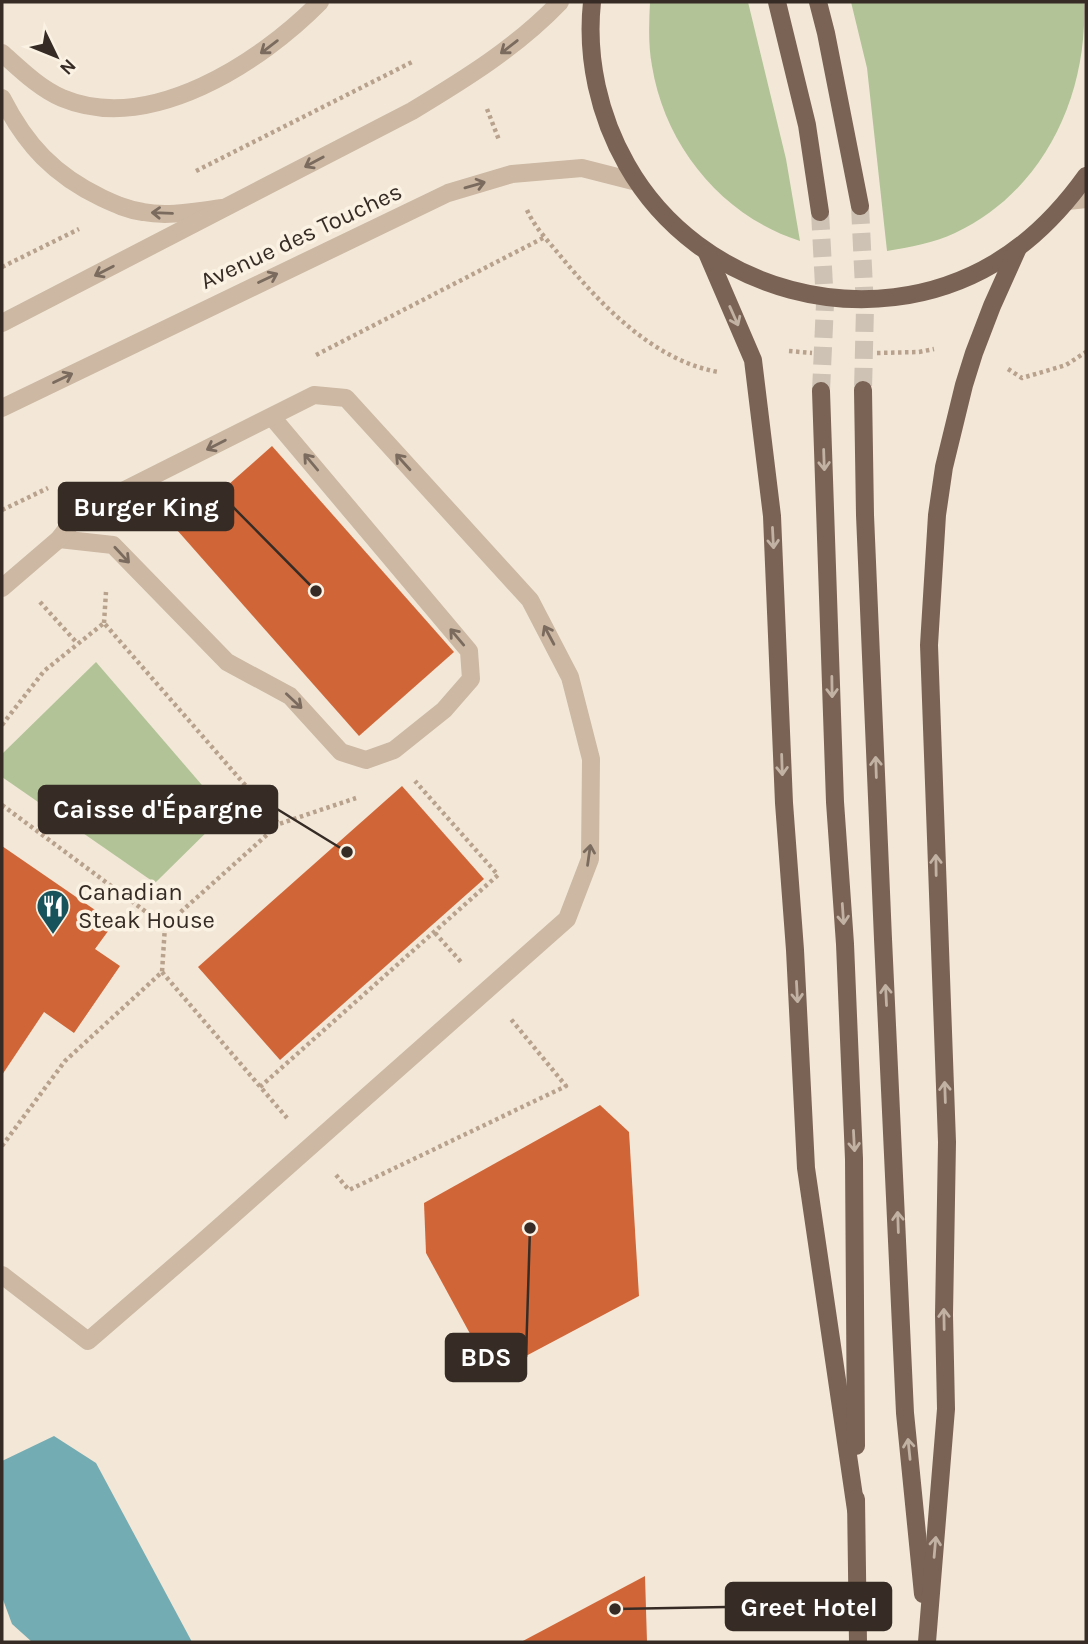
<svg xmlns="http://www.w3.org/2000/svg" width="1088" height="1644" font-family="Karla,sans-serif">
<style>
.green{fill:#b2c397}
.water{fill:#74acb3}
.building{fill:#d06638}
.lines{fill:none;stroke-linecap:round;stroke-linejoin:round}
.primary-tunnel{stroke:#cdc2b4;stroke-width:18;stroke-dasharray:18 9;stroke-linecap:butt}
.path{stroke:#b8a28d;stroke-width:4.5;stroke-dasharray:3.5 3.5;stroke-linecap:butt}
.service{stroke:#ccb8a3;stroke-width:18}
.tertiary{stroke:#ccb8a3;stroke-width:18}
.primary{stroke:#7a6355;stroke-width:18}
.oneway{stroke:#7a6b5e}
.oneway2{stroke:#c1b2a4}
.labels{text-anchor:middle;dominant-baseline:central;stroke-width:7;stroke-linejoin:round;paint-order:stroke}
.street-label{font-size:24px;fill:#362c25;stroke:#fbf2e4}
.poi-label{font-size:24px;fill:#362c25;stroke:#fbf2e4;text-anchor:start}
.leader{fill:none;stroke:#362c25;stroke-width:2.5}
.callout-dot{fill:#362c25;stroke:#fbf2e4;stroke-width:2.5}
.callout{fill:#362c25;stroke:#362c25;stroke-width:2.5}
.callout-label{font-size:26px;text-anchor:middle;font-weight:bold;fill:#fff}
</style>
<rect width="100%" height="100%" fill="#f3e8d8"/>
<!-- green -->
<g class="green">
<path d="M650,2h98l38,157 14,82c-78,-25 -135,-95 -148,-175 -4,-21 -3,-43 -2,-64z"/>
<path d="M851,2h233c4,97 -43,191 -129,231 -21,10 -45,14 -68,18l-20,-183z"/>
<path d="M96,662l130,151 -71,70 -153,-106v-23z"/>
</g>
<!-- water -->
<path class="water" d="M54,1436l42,27 96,179h-160l-20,-18 -10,-27v-136z"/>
<!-- building -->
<g class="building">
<path d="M272,446l182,206 -95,84 -182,-206z"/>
<path d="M402,786l82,93 -204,181 -82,-93z"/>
<path d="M2,846l112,77 -19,26 25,17 -46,67 -30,-21 -42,63z"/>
<path d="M600,1105l29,27 10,164 -147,78 -66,-121 -2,-50z"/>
<path d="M645,1576l2,66h-126z"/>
</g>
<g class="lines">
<!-- primary-tunnel -->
<g class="primary-tunnel">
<path d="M860,206l5,102 -2,82"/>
<path d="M820,212l5,92 -4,87"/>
</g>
<!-- path -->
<g class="path">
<path d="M487,109l12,31"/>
<path d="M196,171l218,-110"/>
<path d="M527,210c7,16 20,30 31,43 41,50 94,107 160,119"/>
<path d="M2,267l77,-38"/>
<path d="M789,351l23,2"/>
<path d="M877,353l42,-1 15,-3"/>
<path d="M316,355l229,-118"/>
<path d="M1008,369l14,9 44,-13 20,-13"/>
<path d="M2,510l46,-22"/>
<path d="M40,602l37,41"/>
<path d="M104,623l2,-31"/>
<path d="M2,725l42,-54 60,-48 175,201"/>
<path d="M2,805l163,121 114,-102 77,-26"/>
<path d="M435,933l26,29"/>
<path d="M162,972l125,146"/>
<path d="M260,1087l238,-212 -83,-94"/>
<path d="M2,1146l63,-85 97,-89 3,-46"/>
<path d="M336,1175l13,15 217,-104 -56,-68"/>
</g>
<!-- service -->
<g class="service">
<path d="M2,53c18,16 37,35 60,45 88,37 199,-36 258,-96"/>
<path d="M2,98c24,47 52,77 100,100 13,6 26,12 41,14 26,5 54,-1 80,-4"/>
<path d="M59,539l54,6 114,117 63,34 51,56 25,8 28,-10 50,-40 27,-31 -2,-28 -197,-234"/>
<path d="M2,588l57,-49 20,-26 235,-118 32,3 184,202 40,77 21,82 -1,100 -23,60 -368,326 -111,96 -86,-66"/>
</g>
<!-- tertiary -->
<g class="tertiary">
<path d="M1068,201l18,-2"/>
<path d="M2,323l410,-212c53,-32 105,-64 148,-109"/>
<path d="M2,408l446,-215 64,-19 70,-6 55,14"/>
</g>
<!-- primary -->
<g class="primary">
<path d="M592,2c-6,56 7,114 35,163 72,127 242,173 368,98 37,-22 66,-52 91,-87"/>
<path d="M777,2l30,123 13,87"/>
<path d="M818,2l8,31 34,173"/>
<path d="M707,253l46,107 19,156 12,287 11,147 11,218 50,342"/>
<path d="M863,390l2,125 18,424 22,474 18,181"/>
<path d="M821,391l14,411 10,142 9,215 2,287"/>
<path d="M856,1499l2,143"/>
<path d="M927,1642l19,-233 -2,-94 3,-173 -18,-497 8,-130 7,-48 20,-82 10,-32 18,-47 26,-58"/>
</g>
</g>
<!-- one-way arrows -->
<defs><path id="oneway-shaft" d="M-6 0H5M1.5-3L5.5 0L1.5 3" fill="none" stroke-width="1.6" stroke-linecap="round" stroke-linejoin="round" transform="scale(1.75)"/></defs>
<g class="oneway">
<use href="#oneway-shaft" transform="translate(269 47) rotate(143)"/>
<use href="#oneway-shaft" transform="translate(509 47) rotate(142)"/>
<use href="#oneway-shaft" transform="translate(314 162) rotate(152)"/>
<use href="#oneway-shaft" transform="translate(475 185) rotate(-16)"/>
<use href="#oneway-shaft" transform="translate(162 213) rotate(-178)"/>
<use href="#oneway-shaft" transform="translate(104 271) rotate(153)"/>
<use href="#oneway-shaft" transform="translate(268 278) rotate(-25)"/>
<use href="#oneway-shaft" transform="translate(63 378) rotate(-26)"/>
<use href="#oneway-shaft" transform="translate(216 445) rotate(153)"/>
<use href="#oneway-shaft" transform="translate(311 462) rotate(-130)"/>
<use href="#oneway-shaft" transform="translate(403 462) rotate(-132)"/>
<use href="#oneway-shaft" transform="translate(122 555) rotate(47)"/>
<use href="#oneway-shaft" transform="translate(549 635) rotate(-118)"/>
<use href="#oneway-shaft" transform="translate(457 637) rotate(-130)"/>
<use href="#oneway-shaft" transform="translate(294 701) rotate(43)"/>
<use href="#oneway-shaft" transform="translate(589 855) rotate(-82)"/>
</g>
<g class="oneway2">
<use href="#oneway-shaft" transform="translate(734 316) rotate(66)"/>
<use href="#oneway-shaft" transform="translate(824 460) rotate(88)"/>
<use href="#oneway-shaft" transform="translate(773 538) rotate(87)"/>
<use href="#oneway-shaft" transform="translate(832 687) rotate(89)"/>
<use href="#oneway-shaft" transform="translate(782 765) rotate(88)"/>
<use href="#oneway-shaft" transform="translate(876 767) rotate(-92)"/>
<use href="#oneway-shaft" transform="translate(936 865) rotate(-91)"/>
<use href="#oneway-shaft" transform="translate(843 914) rotate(86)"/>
<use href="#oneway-shaft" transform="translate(797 992) rotate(87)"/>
<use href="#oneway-shaft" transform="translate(886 995) rotate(-93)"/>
<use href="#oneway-shaft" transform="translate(945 1092) rotate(-92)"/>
<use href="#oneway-shaft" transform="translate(854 1141) rotate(87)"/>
<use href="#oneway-shaft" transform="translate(898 1222) rotate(-92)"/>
<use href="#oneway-shaft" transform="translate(944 1319) rotate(-91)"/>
<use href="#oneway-shaft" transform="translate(909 1449) rotate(-96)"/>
<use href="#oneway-shaft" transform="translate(935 1547) rotate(-85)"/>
</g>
<!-- icons -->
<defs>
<symbol id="restaurant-pin" viewBox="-11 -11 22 30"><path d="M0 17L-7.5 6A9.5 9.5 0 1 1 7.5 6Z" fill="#18535b" stroke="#fbf2e4"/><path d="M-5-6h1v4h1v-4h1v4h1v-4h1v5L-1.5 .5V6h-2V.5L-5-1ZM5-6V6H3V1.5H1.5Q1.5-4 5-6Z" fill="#fff"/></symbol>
</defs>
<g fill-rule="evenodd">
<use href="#restaurant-pin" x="34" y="887" width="38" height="52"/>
</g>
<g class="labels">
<!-- street labels -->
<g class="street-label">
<text transform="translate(301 236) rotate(-25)">Avenue des Touches</text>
</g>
<!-- poi labels -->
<g class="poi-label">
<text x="78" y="892">Canadian<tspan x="78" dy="28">Steak House</tspan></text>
</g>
</g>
<!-- callouts -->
<path class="leader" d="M316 591L233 507M347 852L277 809M530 1228L526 1357M615 1609L726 1607"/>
<g class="callout-dot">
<circle cx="316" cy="591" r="7"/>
<circle cx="347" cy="852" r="7"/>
<circle cx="530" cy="1228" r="7"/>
<circle cx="615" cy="1609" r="7"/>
</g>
<g class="callout">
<rect x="59" y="483" width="174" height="47" rx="7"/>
<rect x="39" y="786" width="238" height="47" rx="7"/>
<rect x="446" y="1334" width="80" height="47" rx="7"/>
<rect x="726" y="1583" width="165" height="47" rx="7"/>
</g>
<g class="callout-label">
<text x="146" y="516">Burger King</text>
<text x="158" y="818">Caisse d'Épargne</text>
<text x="486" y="1366">BDS</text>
<text x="809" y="1616">Greet Hotel</text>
</g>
<!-- border -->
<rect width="1088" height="1644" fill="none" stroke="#362c25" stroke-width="7"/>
<!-- north arrow -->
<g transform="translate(56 56) rotate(133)" stroke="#fbf2e4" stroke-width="5" paint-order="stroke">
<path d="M0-5L12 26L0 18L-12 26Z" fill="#362c25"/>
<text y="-10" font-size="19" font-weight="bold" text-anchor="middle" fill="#362c25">N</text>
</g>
</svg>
